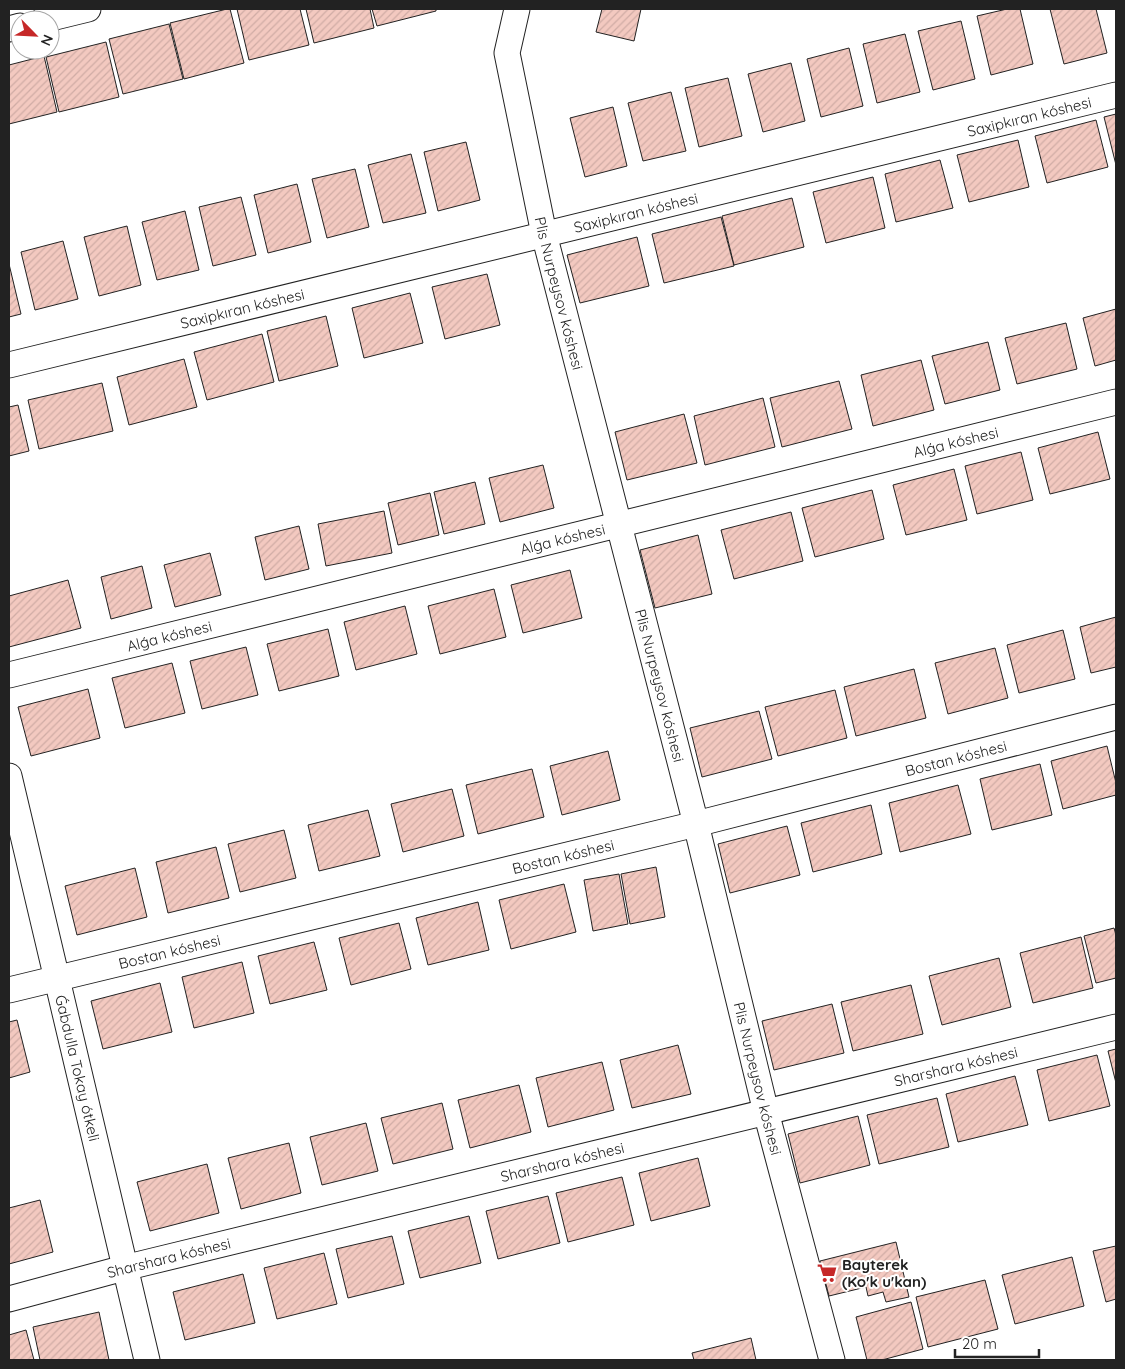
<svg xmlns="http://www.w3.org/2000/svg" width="1125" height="1369" font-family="Quicksand,sans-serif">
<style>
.building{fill:url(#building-hatch);stroke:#222}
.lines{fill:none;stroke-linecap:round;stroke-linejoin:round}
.street-casing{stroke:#222;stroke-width:27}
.street{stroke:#fff;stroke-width:25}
.labels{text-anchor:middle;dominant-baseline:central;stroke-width:4;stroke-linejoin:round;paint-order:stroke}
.street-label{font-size:15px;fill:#222;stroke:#fff}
.poi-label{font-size:15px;font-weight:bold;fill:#222;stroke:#fff;text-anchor:start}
</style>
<defs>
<pattern id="building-hatch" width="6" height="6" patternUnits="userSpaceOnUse" patternTransform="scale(1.25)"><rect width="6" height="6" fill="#f3c9c0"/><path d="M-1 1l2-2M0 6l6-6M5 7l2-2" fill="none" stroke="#d0aca5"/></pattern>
</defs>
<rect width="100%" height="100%" fill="#fff"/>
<!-- building -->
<g class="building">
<path d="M227,9h3l14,54 -60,16 -14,-56z"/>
<path d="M237,9h63l9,36 -60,15z"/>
<path d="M306,9h64l4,19 -60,15z"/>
<path d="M372,9h64v2l-59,15z"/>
<path d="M602,9h39l-7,32 -38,-9z"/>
<path d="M1007,9h13l13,55 -42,11 -14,-59z"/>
<path d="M1050,9h46l11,44 -43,11z"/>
<path d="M961,21l14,58 -42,11 -15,-59z"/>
<path d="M169,24l14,55 -60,15 -14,-55z"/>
<path d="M905,34l15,58 -43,11 -14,-59z"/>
<path d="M106,42l13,55 -60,15 -13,-55z"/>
<path d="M849,48l14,58 -42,11 -14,-58z"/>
<path d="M44,56l13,56 -48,12v-59z"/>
<path d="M791,63l14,58 -42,11 -15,-58z"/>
<path d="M728,78l14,58 -43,11 -14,-59z"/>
<path d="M671,92l15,59 -43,10 -15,-58z"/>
<path d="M613,107l14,59 -42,11 -15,-59z"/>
<path d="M1116,114v51l-12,-48z"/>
<path d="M1096,120l12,47 -61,16 -12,-47z"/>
<path d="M1018,140l11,47 -60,15 -12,-47z"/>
<path d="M466,142l14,58 -42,11 -14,-59z"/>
<path d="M411,154l15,59 -43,10 -15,-58z"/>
<path d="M940,160l13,48 -57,14 -11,-48z"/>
<path d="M355,169l14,58 -42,11 -15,-59z"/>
<path d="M873,177l12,51 -59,15 -13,-51z"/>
<path d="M297,184l14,58 -43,11 -14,-58z"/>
<path d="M241,197l15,58 -43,11 -14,-59z"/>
<path d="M792,198l12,49 -70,18 -12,-49z"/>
<path d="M185,211l14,59 -42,10 -15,-58z"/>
<path d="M721,217l13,49 -70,17 -12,-49z"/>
<path d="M127,226l14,59 -42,11 -15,-59z"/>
<path d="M637,237l12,49 -69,17 -13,-48z"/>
<path d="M63,241l15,58 -43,11 -14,-58z"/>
<path d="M9,264l12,50 -12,3z"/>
<path d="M487,274l13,51 -55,14 -13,-52z"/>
<path d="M410,293l13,50 -59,15 -12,-50z"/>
<path d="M1116,309v51l-21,6 -12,-48z"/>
<path d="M326,316l12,50 -59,15 -12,-50z"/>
<path d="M1066,323l11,46 -60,15 -12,-46z"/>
<path d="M262,334l12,48 -67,18 -13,-48z"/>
<path d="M988,342l12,48 -55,14 -13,-48z"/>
<path d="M184,359l13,48 -68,18 -12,-48z"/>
<path d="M921,360l13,50 -61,16 -12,-51z"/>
<path d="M839,381l13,48 -70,18 -12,-49z"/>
<path d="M102,383l11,48 -74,18 -11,-49z"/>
<path d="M763,398l12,49 -70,18 -11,-49z"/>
<path d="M18,405l11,46 -20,5v-49z"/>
<path d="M684,414l13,49 -70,17 -12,-48z"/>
<path d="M1098,432l12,47 -60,15 -12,-46z"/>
<path d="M1021,452l12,48 -56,14 -12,-48z"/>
<path d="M543,465l11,43 -54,14 -11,-44z"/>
<path d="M954,469l13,51 -61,15 -13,-50z"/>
<path d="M475,482l10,42 -41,10 -10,-42z"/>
<path d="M872,490l12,49 -69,18 -13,-49z"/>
<path d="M430,493l9,42 -41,10 -10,-42z"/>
<path d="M384,511l8,42 -66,13 -8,-42z"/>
<path d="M791,512l12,49 -69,18 -13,-49z"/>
<path d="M299,526l10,43 -44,11 -10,-43z"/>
<path d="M698,535l14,59 -57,14 -15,-58z"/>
<path d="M210,553l11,42 -46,12 -11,-42z"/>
<path d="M142,566l10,42 -41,11 -10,-42z"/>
<path d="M570,570l12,48 -59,15 -12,-48z"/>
<path d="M68,580l13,48 -72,19v-51z"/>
<path d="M494,589l12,48 -66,17 -12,-48z"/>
<path d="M405,606l12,48 -61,16 -12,-48z"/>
<path d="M1116,617v50l-25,6 -11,-46z"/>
<path d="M328,629l11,47 -60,15 -12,-47z"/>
<path d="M1063,630l12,49 -56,14 -12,-48z"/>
<path d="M246,647l12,48 -56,14 -12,-48z"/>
<path d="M995,648l13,50 -60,16 -13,-51z"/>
<path d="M172,663l13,50 -60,15 -13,-50z"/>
<path d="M914,669l12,49 -70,18 -12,-49z"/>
<path d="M88,689l12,49 -69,18 -13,-49z"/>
<path d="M835,690l12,48 -69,18 -13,-49z"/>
<path d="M759,711l13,48 -70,18 -12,-49z"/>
<path d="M1107,746l9,37v12l-53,14 -12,-48z"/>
<path d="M608,751l12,49 -58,15 -12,-49z"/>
<path d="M1040,764l12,51 -60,15 -12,-51z"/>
<path d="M532,769l12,48 -66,17 -12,-49z"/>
<path d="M958,785l13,49 -71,18 -11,-49z"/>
<path d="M452,789l12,47 -61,16 -12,-48z"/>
<path d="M871,805l11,49 -69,18 -12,-49z"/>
<path d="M368,810l12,46 -61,15 -11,-46z"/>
<path d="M787,826l13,49 -70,18 -12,-49z"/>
<path d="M284,830l12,48 -56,14 -12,-48z"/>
<path d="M216,847l13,51 -61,15 -12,-51z"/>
<path d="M656,867l9,50 -35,7 -9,-50z"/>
<path d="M135,868l12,49 -70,18 -12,-49z"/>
<path d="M619,874l9,50 -35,7 -9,-51z"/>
<path d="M564,884l12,48 -65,17 -12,-49z"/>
<path d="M478,902l11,48 -61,15 -12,-47z"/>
<path d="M399,923l12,46 -60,16 -12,-47z"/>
<path d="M1114,928l2,7v43l-20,5 -12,-47z"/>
<path d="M1081,937l12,51 -60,15 -13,-50z"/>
<path d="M314,942l13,48 -57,14 -12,-48z"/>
<path d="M999,958l12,49 -69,18 -13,-49z"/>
<path d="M242,962l12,51 -60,15 -12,-51z"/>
<path d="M160,983l12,49 -69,17 -12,-48z"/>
<path d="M911,985l12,49 -70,17 -12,-49z"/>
<path d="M832,1004l12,49 -70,17 -12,-49z"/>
<path d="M17,1020l13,52 -21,6v-56z"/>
<path d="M678,1045l13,49 -59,14 -12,-48z"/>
<path d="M1116,1049v34l-8,-32z"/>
<path d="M1097,1055l13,51 -61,15 -12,-51z"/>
<path d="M602,1062l12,48 -66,17 -12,-49z"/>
<path d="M1015,1076l13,49 -70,17 -12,-48z"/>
<path d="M519,1085l12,47 -61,16 -12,-48z"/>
<path d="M937,1098l12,49 -70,17 -12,-49z"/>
<path d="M442,1103l11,46 -60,15 -12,-46z"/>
<path d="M858,1116l12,49 -70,18 -12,-49z"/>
<path d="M366,1123l12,48 -56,14 -12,-48z"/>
<path d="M289,1143l12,50 -60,16 -13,-51z"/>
<path d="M698,1158l12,48 -59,15 -12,-48z"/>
<path d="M207,1164l12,49 -69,18 -13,-49z"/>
<path d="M622,1177l12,48 -66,17 -12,-49z"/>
<path d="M548,1196l12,47 -62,16 -12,-48z"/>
<path d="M40,1200l13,52 -44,12v-56z"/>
<path d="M469,1216l12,47 -61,15 -12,-47z"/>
<path d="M392,1236l12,48 -56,14 -12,-49z"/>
<path d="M896,1242l13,55 -23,5 -3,-10 -15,4 -2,-9 -37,9 -9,-35z"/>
<path d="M1116,1246v53l-10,3 -13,-51z"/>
<path d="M324,1253l13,51 -60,15 -13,-51z"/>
<path d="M1072,1257l12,49 -69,18 -13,-49z"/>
<path d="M243,1274l12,49 -70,17 -12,-48z"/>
<path d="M985,1280l13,49 -70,18 -12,-50z"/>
<path d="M911,1302l12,47 -41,11h-15l-11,-43z"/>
<path d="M99,1312l10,48h-69l-7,-33z"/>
<path d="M26,1330l8,30h-25v-25z"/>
<path d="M751,1338l5,22h-62l-2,-7z"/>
</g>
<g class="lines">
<defs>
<g id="street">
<path id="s1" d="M517,9l-10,44 37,181 152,590 70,288 66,248"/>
<path d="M43,20l45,-11"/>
<path d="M9,29l11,-3"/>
<path id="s2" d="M9,365l1107,-270"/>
<path id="s3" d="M9,675l1107,-273"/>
<path id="s4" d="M9,776l138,584"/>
<path id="s5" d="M9,990l687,-166 420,-107"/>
<path id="s6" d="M9,1299l115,-31 992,-241"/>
</g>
</defs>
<!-- street casing -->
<use href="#street" class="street-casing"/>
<!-- street -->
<use href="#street" class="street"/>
</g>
<!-- icons -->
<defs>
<symbol id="supermarket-bare" viewBox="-9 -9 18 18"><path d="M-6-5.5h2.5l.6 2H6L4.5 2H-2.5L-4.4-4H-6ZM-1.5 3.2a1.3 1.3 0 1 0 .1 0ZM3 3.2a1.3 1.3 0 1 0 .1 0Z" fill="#c62828" stroke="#fff" stroke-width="2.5" paint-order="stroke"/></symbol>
</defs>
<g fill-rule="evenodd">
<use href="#supermarket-bare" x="813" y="1259" width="28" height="28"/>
</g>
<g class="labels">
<!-- street labels -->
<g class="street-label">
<text stroke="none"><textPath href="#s2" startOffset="1050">Saxipkıran kóshesi</textPath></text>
<text stroke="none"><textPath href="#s2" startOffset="645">Saxipkıran kóshesi</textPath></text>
<text stroke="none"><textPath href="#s1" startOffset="291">Plis Nurpeysov kóshesi</textPath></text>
<text stroke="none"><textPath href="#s2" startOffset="240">Saxipkıran kóshesi</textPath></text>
<text stroke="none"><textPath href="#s3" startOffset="975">Alǵa kóshesi</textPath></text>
<text stroke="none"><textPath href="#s3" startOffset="570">Alǵa kóshesi</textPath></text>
<text stroke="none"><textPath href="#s3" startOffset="165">Alǵa kóshesi</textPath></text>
<text stroke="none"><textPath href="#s1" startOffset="696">Plis Nurpeysov kóshesi</textPath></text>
<text stroke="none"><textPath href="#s5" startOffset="975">Bostan kóshesi</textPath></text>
<text stroke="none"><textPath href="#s5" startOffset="570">Bostan kóshesi</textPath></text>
<text stroke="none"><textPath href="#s5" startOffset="165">Bostan kóshesi</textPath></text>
<text stroke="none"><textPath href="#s6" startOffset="975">Sharshara kóshesi</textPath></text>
<text stroke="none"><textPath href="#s4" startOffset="300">Ǵabdulla Tokay ótkeli</textPath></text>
<text stroke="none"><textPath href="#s1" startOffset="1101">Plis Nurpeysov kóshesi</textPath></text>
<text stroke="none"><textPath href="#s6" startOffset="570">Sharshara kóshesi</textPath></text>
<text stroke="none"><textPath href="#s6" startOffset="165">Sharshara kóshesi</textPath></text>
</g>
<!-- poi labels -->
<g class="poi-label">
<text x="842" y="1264">Bayterek<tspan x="842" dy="17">(Ko'k u'kan)</tspan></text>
</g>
</g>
<!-- border -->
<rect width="1125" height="1369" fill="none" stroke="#222222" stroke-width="20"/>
<!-- north arrow -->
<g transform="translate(35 35) rotate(114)"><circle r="24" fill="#ffffff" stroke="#a7a7a7"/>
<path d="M0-4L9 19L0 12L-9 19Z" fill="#c62828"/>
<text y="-8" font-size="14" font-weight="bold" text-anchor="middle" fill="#222222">N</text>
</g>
<!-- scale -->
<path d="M955 1349v8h84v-8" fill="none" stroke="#222222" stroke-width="2.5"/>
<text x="962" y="1349" font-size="15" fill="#222222" stroke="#ffffff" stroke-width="4" paint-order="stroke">20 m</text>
</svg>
